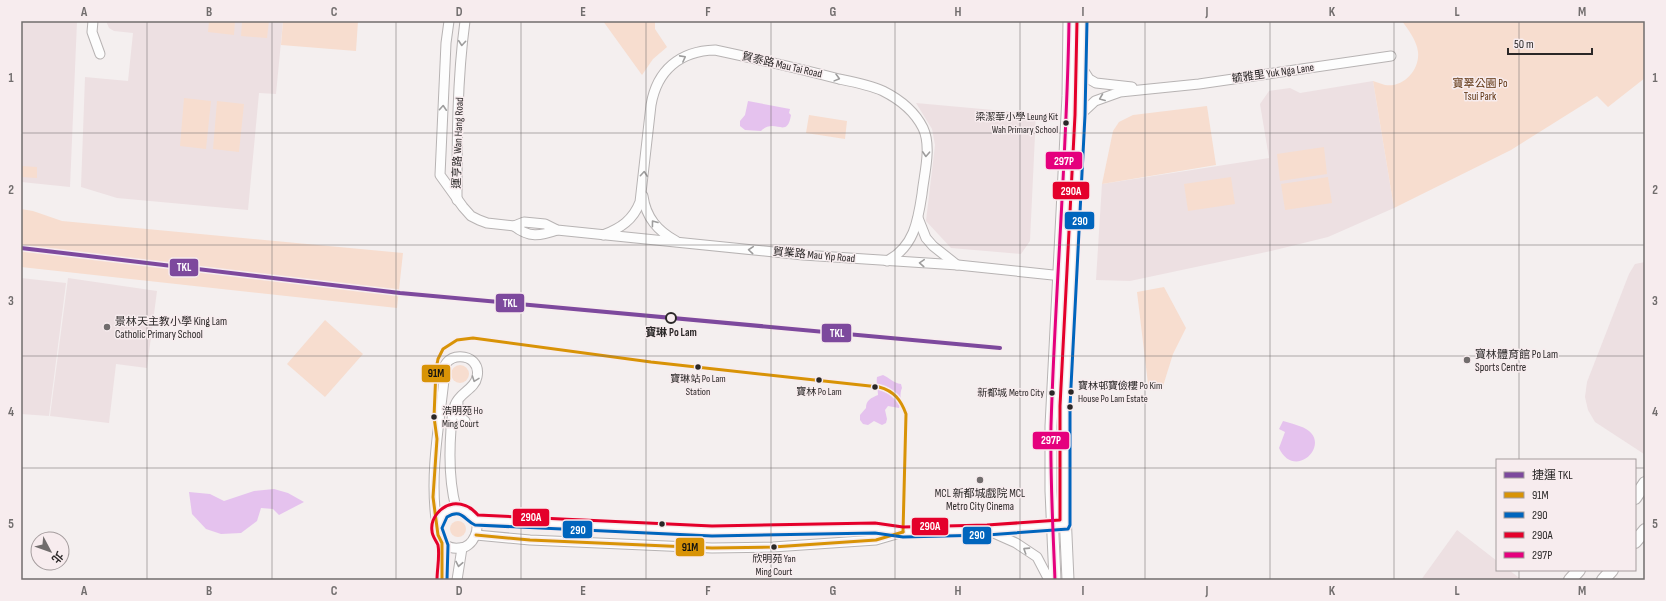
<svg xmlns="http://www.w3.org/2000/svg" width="1666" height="601" font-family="'Sofia Sans Condensed','Noto Sans TC',sans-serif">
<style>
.built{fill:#ede0e2}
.green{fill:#f7ddcf}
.water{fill:#e5c2ee}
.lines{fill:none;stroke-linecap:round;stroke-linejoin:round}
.minor-casing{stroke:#b7b3b3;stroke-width:11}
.tertiary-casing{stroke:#b7b3b3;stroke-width:13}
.secondary-casing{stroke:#b7b3b3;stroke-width:14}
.minor{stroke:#fdfdfd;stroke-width:9}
.tertiary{stroke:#fdfdfd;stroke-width:11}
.secondary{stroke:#fdfdfd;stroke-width:12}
.bus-1-casing{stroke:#f7ecee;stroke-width:6}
.bus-2-casing{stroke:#f7ecee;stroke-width:6}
.bus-3-casing{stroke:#f7ecee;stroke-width:6}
.bus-4-casing{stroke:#f7ecee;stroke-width:6}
.bus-1{stroke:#d89306;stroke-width:3}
.bus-2{stroke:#0065bd;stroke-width:3}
.bus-3{stroke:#e4002b;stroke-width:3}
.bus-4{stroke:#e5007d;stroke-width:3}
.metro-1-casing{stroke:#f7ecee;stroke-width:7}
.metro-1{stroke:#7d499d;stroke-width:4}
.oneway{stroke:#9e9d9d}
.grid{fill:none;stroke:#716d6d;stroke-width:1;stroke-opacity:0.55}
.bus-dot{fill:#2a2727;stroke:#f7ecee;stroke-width:1.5}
.stop-dot{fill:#f7ecee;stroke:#2a2727;stroke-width:2}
.poi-dot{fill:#716d6d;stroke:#f7ecee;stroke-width:1.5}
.labels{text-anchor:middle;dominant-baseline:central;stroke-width:3;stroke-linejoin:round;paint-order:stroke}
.bus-label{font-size:10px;fill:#2a2727;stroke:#f7ecee}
.street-label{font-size:11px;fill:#2a2727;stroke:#f7ecee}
.park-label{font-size:11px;fill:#5e320e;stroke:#f7ecee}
.poi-label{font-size:11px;fill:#2a2727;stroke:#f7ecee;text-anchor:start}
.stop-label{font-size:11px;font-weight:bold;fill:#2a2727;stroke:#f7ecee}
.line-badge{stroke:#f7ecee;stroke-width:1.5}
.badge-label{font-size:11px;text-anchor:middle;font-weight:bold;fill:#fff}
.pale-badge-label{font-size:11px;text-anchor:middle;font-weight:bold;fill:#111}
.neatline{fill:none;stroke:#716d6d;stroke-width:1.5}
.grid-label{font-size:13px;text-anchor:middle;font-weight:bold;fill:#716d6d}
</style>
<rect width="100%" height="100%" fill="#f4efef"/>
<!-- built -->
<g class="built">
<path d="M21,21h56l-7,166 -49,-5z"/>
<path d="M106,21h177l-7,73 -17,-1 -11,117 -131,-12 -36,-11 4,-110 43,4 5,-48 -19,-2 -5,-3z"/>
<path d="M1373,81l21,127 -66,29 -57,14 -141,30 -34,-1 6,-96 167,-26 -9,-54 9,-13 21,-3 10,5z"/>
<path d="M916,103l120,11 -6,127 -9,13 -70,-6 -25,-27 9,-76 -3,-16z"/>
<path d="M1645,262v189l-1,3 -49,-32 -7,-12 -3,-13 2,-15 42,-108 6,-10z"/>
<path d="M21,278l45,5 -17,133 -28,-2z"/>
<path d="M68,278l89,13 -10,77 -31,-4 -7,59 -59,-7z"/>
<path d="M1457,530l40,31v9h12l13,10h-101z"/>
</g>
<!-- green -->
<g class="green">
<path d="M209,21h26l-1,14 -26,-3z"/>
<path d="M242,21h27l-2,17 -26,-2z"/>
<path d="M283,21h75l-2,30 -75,-6z"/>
<path d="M603,21h52v8l12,18 -14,12 -11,16z"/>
<path d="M1402,21h243v57l-37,29 -11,-11 -86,54 -117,58 -21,-127c4,1 8,3 12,4 19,3 35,-16 33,-33 -1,-11 -10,-23 -16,-31z"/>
<path d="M184,98l27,3 -5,48 -26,-3z"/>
<path d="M217,101l27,3 -5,48 -26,-3z"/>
<path d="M1207,106l9,59 -114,19 11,-53 6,-9 14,-7z"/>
<path d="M809,115l38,6 -2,18 -39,-6z"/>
<path d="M1324,147l3,27 -47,7 -3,-27z"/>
<path d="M21,166l16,1v11l-16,-1z"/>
<path d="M1231,177l4,27 -47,7 -4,-27z"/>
<path d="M1328,177l4,26 -47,7 -4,-26z"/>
<path d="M21,209l12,2 29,10 341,32 -6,55 -376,-41z"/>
<path d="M1164,287l22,41 -13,26 -10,32 -4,2 -11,-4 -11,-92z"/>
<path d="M325,320l38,34 -38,43 -38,-33z"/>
<circle cx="460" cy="374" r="9"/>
<circle cx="458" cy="529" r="8"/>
</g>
<!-- water -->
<g class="water">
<path d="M748,101l42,8 -1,4 2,2c-4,25 -16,2 -30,16l-16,-1 -5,-4v-5l5,-6z"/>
<path d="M883,375c7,3 10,8 18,9l1,4c-3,6 0,13 -3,20l-11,-2 -3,4 2,9 -1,4 -4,2 -8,-4 -6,4 -5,-1 -3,-4v-5l6,-7c0,-8 5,-10 12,-13 0,-6 -2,-11 -1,-18z"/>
<path d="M1283,421c7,2 20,5 26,10 20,16 -15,49 -30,17l6,-16 -6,-3z"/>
<path d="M274,489l14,4 16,9 -25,13 -6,-6 -12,-1 -4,13 -16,12 -20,1 -15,-5 -14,-15 -3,-22 21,2 14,7 30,-10z"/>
</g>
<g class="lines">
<defs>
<g id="minor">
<path d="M93,21l-1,11 8,22"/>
<path d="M449,21l-3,22 -6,132 23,32 8,9 8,4 8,3 27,3 10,-4 21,2 12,6 246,25 155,10 114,12"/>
<path d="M1082,68l7,11 7,4 36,4"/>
<path d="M1080,115l15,-14 25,-9 79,-8 192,-28"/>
<path d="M643,196c3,22 15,35 33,45"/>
<path d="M457,200c0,-59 0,-120 8,-179"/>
<path d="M918,218l8,20 7,8 24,19"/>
<path d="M514,226c15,12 26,10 43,4"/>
<path d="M603,235c18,-7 30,-15 37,-33l11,-97c6,-35 29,-54 64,-55 42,9 83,18 124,29 15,3 31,6 44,12 16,8 32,21 40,37 9,19 1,46 -1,66 -4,27 -8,53 -35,67"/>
<path d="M458,403c-1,7 0,13 7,18"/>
<path d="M475,520l191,10 46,1 163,-3 28,4 84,-2 78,-5"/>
<path d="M437,524c12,-29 49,-13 38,12 -3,7 -9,12 -16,12 -9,1 -16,-3 -20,-11 -3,-5 -2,-12 -3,-18 -6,-46 3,-93 8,-139 -8,-31 39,-30 33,-3 -2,12 -18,16 -22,28 -3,7 -3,16 -4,24 -2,27 -2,53 5,79"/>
<path d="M989,531l27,12 21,14 12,23"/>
<path d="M476,535l54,5 182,8 61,-1 103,-7 24,-7"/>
<path d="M442,580v-37"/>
<path d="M457,580l5,-32"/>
</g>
<g id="tertiary">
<path d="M1055,580l-4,-89v-65l17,-330 1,-75"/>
<path d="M1068,580l-4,-89v-53l16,-323 2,-94"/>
</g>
<g id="secondary">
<path d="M1635,498l10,-15"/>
<path d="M1635,542l10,-12"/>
<path d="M1570,580l9,-10"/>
<path d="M1603,580l9,-10"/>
</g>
</defs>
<!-- minor casing -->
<use href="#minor" class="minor-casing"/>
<!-- tertiary casing -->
<use href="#tertiary" class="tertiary-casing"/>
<!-- secondary casing -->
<use href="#secondary" class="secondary-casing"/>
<!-- minor -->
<use href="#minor" class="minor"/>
<!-- tertiary -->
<use href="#tertiary" class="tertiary"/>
<!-- secondary -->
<use href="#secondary" class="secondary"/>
<defs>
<g id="bus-1">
<path d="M476,535l54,5 182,8 61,-1 103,-7 27,-8"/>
<path d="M442,580v-37l-4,-8 -5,-38 4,-58 -3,-22 2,-48 2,-10 5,-10 14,-9 16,-2 178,24 228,25c15,4 22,13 27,27l-3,118"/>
</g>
<path id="bus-2" d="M447,580l1,-35 -6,-17 5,-11c15,-9 17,3 28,8l237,11 163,-3 28,4 84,-2 81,-6 2,-4v-119l15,-291 2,-94"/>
<path id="bus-3" d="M437,580c0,-11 3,-24 1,-35 -2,-5 -6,-9 -6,-14 -2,-13 9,-25 21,-27 10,-1 19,4 25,11l234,11 163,-3 28,4 84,-2 73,-5v-114l15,-291 2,-94"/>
<path id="bus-4" d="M1055,580c-2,-51 -5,-103 -4,-154 4,-135 16,-270 18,-405"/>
</defs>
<!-- bus-1 casing -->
<use href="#bus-1" class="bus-1-casing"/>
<!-- bus-2 casing -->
<use href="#bus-2" class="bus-2-casing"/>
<!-- bus-3 casing -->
<use href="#bus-3" class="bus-3-casing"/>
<!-- bus-4 casing -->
<use href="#bus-4" class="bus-4-casing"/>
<!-- bus-1 -->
<use href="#bus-1" class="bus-1"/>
<!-- bus-2 -->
<use href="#bus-2" class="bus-2"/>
<!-- bus-3 -->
<use href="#bus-3" class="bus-3"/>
<!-- bus-4 -->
<use href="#bus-4" class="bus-4"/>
<defs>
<path id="metro-1" d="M21,248l379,45 600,55"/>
</defs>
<!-- metro-1 casing -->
<use href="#metro-1" class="metro-1-casing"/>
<!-- metro-1 -->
<use href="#metro-1" class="metro-1"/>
</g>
<!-- one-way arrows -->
<defs><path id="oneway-chevron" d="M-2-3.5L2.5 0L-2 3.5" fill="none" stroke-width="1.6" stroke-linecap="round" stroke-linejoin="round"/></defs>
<g class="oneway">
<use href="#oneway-chevron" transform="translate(462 43) rotate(95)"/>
<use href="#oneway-chevron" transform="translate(683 58) rotate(-28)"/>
<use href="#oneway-chevron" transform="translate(837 78) rotate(15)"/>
<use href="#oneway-chevron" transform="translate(1102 98) rotate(158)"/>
<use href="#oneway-chevron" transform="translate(443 108) rotate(-86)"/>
<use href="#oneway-chevron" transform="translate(926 154) rotate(93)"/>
<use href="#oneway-chevron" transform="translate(644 174) rotate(-85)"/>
<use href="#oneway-chevron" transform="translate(654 223) rotate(-127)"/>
<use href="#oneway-chevron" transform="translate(751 250) rotate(-175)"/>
<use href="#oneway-chevron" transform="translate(922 263) rotate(-176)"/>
<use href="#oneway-chevron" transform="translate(475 379) rotate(110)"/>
<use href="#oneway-chevron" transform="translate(1026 550) rotate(-147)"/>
<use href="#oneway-chevron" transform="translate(459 564) rotate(101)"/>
</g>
<!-- grid -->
<path class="grid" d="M147,21v559M272,21v559M396,21v559M521,21v559M646,21v559M771,21v559M895,21v559M1020,21v559M1145,21v559M1270,21v559M1394,21v559M1519,21v439M21,133h1624M21,245h1624M21,356h1624M21,468h1476M1635,468h10M1519,570v10"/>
<!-- markers -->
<g class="bus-dot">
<circle cx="1066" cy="123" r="3.5"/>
<circle cx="698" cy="367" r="3.5"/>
<circle cx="819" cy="380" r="3.5"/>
<circle cx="875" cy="387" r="3.5"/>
<circle cx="1071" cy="392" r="3.5"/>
<circle cx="1052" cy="393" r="3.5"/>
<circle cx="1070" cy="407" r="3.5"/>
<circle cx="434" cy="417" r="3.5"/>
<circle cx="662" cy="524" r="3.5"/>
<circle cx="774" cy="547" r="3.5"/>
</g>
<circle class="stop-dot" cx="671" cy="318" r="5"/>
<g class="poi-dot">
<circle cx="107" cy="327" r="4"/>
<circle cx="1467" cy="360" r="4"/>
<circle cx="980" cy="480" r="4"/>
</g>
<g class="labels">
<!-- bus labels -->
<g class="bus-label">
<text x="1058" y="117" text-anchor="end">梁潔華小學 Leung Kit<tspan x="1058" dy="13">Wah Primary School</tspan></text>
<text x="698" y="379">寶琳站 Po Lam<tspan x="698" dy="13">Station</tspan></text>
<text x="1078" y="386" text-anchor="start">寶林邨寶儉樓 Po Kim<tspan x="1078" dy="13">House Po Lam Estate</tspan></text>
<text x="819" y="392">寶林 Po Lam</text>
<text x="1044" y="393" text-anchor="end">新都城 Metro City</text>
<text x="442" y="411" text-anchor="start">浩明苑 Ho<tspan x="442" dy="13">Ming Court</tspan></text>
<text x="774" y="559">欣明苑 Yan<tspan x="774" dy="13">Ming Court</tspan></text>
</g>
<!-- street labels -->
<g class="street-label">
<text transform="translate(782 65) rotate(13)">貿泰路 Mau Tai Road</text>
<text transform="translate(1273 73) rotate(-8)">毓雅里 Yuk Nga Lane</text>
<text transform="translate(458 143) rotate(-88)">運亨路 Wan Hang Road</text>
<text transform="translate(814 255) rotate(5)">貿業路 Mau Yip Road</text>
</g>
<!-- park labels -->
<g class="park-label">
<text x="1480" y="83">寶翠公園 Po<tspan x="1480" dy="13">Tsui Park</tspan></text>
</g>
<!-- poi labels -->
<g class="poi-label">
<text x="115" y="321">景林天主教小學 King Lam<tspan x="115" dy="13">Catholic Primary School</tspan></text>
<text x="1475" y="354">寶林體育館 Po Lam<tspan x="1475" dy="13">Sports Centre</tspan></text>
<text x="980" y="493" text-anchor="middle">MCL 新都城戲院 MCL<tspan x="980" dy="13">Metro City Cinema</tspan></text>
</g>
<!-- stop labels -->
<g class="stop-label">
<text x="671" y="332">寶琳 Po Lam</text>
</g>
</g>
<g class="line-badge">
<rect x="1045" y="151" width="38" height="19" rx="4" fill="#e5007d"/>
<rect x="1052" y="181" width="38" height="19" rx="4" fill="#e4002b"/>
<rect x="1064" y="211" width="31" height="19" rx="4" fill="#0065bd"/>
<rect x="169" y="258" width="30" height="19" rx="4" fill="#7d499d"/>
<rect x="495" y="293" width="30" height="20" rx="4" fill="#7d499d"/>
<rect x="821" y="323" width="31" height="20" rx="4" fill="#7d499d"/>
<rect x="421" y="364" width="30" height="19" rx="4" fill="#d89306"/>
<rect x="1032" y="431" width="38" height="19" rx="4" fill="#e5007d"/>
<rect x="512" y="508" width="38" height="19" rx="4" fill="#e4002b"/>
<rect x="911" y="517" width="38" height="19" rx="4" fill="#e4002b"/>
<rect x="562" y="520" width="31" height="19" rx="4" fill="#0065bd"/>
<rect x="962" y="526" width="30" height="19" rx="4" fill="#0065bd"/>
<rect x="675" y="537" width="30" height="20" rx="4" fill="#d89306"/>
</g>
<g class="badge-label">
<text x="1064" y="165">297P</text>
<text x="1071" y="195">290A</text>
<text x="1080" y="225">290</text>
<text x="184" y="271">TKL</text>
<text x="510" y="307">TKL</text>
<text x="837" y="337">TKL</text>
<text x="1051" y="444">297P</text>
<text x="531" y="521">290A</text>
<text x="930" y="530">290A</text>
<text x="578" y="534">290</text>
<text x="977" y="539">290</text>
</g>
<g class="pale-badge-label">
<text x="436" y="377">91M</text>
<text x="690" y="551">91M</text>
</g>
<!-- border -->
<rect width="1666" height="601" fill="none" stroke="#f7ecee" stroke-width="44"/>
<!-- legend -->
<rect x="1496" y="459" width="140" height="112" fill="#f7ecee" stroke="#a59d9e"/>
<rect x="1504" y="472" width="20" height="6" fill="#7d499d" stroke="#a59d9e"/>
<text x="1532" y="479" font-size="12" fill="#2a2727">捷運 TKL</text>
<rect x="1504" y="492" width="20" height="6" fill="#d89306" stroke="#a59d9e"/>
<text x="1532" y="499" font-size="12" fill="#2a2727">91M</text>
<rect x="1504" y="512" width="20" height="6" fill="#0065bd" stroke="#a59d9e"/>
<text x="1532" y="519" font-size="12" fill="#2a2727">290</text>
<rect x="1504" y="532" width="20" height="6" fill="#e4002b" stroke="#a59d9e"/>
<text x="1532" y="539" font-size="12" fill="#2a2727">290A</text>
<rect x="1504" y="552" width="20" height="6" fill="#e5007d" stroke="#a59d9e"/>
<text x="1532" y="559" font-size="12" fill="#2a2727">297P</text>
<!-- north arrow -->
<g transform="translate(50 551) rotate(131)"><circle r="19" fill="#f7ecee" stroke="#a59d9e"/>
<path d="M0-3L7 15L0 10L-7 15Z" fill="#716d6d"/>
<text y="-6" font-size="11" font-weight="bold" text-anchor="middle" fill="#2a2727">北</text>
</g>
<!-- scale -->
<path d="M1508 48v6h84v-6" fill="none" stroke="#2a2727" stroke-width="2"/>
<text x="1514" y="48" font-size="12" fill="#2a2727" stroke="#f7ecee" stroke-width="3" paint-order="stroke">50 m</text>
<rect x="22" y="22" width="1622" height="557" class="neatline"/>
<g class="grid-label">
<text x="84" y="16">A</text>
<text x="209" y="16">B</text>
<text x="334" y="16">C</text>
<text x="459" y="16">D</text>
<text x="583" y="16">E</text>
<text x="708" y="16">F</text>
<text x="833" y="16">G</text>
<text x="958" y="16">H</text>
<text x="1083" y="16">I</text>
<text x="1207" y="16">J</text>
<text x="1332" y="16">K</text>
<text x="1457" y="16">L</text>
<text x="1582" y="16">M</text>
<text x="11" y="82">1</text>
<text x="1655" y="82">1</text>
<text x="11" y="194">2</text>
<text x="1655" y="194">2</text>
<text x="11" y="305">3</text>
<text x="1655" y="305">3</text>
<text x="11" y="416">4</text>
<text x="1655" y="416">4</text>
<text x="11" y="528">5</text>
<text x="1655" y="528">5</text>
<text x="84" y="595">A</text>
<text x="209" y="595">B</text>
<text x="334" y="595">C</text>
<text x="459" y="595">D</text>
<text x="583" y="595">E</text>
<text x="708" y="595">F</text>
<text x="833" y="595">G</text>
<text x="958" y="595">H</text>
<text x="1083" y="595">I</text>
<text x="1207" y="595">J</text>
<text x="1332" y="595">K</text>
<text x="1457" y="595">L</text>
<text x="1582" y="595">M</text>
</g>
</svg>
